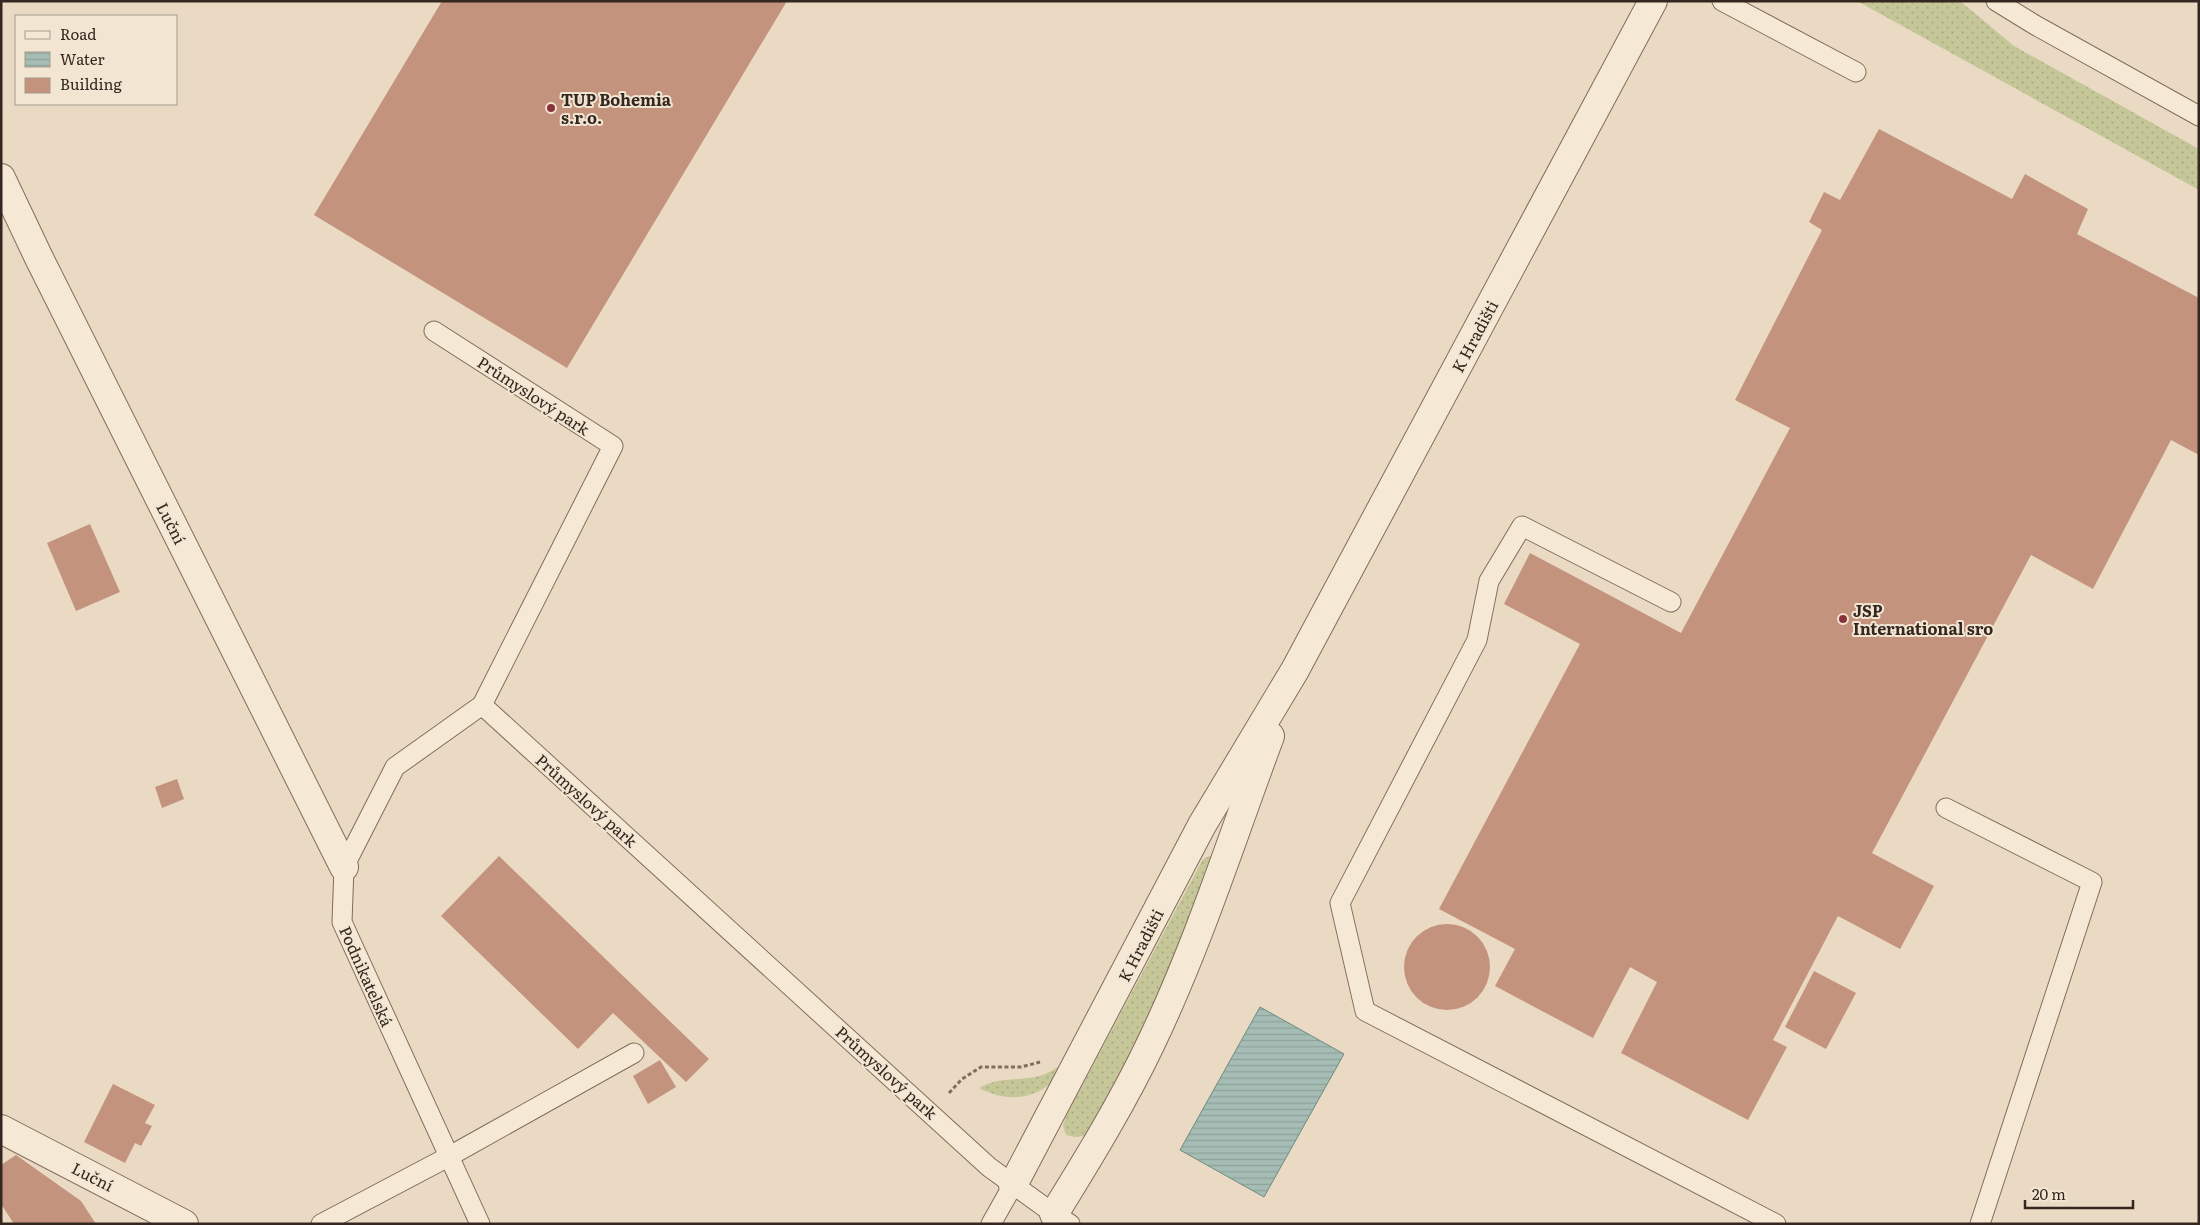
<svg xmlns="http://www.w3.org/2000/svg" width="2200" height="1225" font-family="Literata,serif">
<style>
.grass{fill:url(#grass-dots)}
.water{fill:url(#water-rules);stroke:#6d8a80}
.building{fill:#c4937d}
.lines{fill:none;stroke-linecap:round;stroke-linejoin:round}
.lane-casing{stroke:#826c5c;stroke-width:21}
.street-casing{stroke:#826c5c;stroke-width:30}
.path{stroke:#826c5c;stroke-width:3;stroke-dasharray:4 2.5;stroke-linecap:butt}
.lane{stroke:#f5e9d6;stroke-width:19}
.street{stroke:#f5e9d6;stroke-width:28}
.poi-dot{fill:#8c323c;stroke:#f2e6d3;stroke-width:2}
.labels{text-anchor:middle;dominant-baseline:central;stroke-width:4;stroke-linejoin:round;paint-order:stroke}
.poi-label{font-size:16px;font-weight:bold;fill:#34271f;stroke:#f2e6d3;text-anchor:start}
.street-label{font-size:16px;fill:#34271f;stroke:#f2e6d3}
</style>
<defs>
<pattern id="grass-dots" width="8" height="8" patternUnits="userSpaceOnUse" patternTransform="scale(1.25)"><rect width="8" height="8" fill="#c6c799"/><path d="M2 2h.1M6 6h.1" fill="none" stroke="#abab83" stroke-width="1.8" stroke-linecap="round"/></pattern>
<pattern id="water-rules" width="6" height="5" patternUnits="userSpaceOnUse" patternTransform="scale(1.25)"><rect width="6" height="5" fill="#a5bdb4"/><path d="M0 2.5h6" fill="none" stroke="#8fa29a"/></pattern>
</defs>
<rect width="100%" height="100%" fill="#eadac4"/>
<!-- grass -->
<g class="grass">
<path d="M1857,1h103l54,45 185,103v41z"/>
<path d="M1210,856l4,2 -56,151 -72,127 -12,1 -8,-2 -3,-9 3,-10 137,-257z"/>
<path d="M1069,1059c-18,37 -54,48 -90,29 22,-12 37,-6 60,-12 11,-3 21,-10 30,-17z"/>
</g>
<!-- water -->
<path class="water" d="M1260,1007l84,47 -80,143 -84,-47z"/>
<!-- building -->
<g class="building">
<path d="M442,1h345l-220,367 -253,-153z"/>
<path d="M1879,129l133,70 13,-25 63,35 -11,25 122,64v157l-28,-15 -78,149 -62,-34 -159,298 62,33 -34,63 -62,-33 -65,124 14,7 -39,73 -127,-67 36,-71 -27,-15 -37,71 -98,-52 20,-37 -76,-40 141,-265 -76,-40 26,-51 151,80 109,-205 -55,-28 87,-170 -13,-8 15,-30 16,8z"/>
<path d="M90,524l30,68 -44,19 -29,-68z"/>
<path d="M177,779l7,20 -22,9 -7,-21z"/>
<path d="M499,856l210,203 -23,23 -73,-69 -35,36 -137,-133z"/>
<circle cx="1447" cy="967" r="43"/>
<path d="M1814,971l42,22 -30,56 -41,-22z"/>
<path d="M660,1060l16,27 -28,17 -15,-28z"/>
<path d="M113,1084l42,21 -10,18 7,3 -11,20 -6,-3 -10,20 -41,-21z"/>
<path d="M16,1155l65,46 15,23h-82l-13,-20v-39z"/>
</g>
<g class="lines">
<defs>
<g id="lane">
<path d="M1722,1l134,71"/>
<path d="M1996,1l39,24 164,91"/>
<path d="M434,331l179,115 -131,259 -87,62 -51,100 -2,55 138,302"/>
<path d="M1671,602l-149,-76 -33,55 -12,59 -137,263 25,108 411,213"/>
<path d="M482,705l507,462 65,47 16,10"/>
<path d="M1946,808l146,74 -112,342"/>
<path d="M321,1224l127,-67 186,-104"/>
<path d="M991,1224l22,-39"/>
</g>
<g id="street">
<path d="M1,178l38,80 305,609"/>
<path d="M1,1129l183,95"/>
<path d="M1013,1185l189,-360 93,-155 358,-669"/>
<path d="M1054,1214c34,-55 69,-112 97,-171 47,-98 81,-205 119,-307"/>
</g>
</defs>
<!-- lane casing -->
<use href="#lane" class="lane-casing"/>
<!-- street casing -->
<use href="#street" class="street-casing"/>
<!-- path -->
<path class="path" d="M949,1093l13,-14 19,-12h40l19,-5"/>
<!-- lane -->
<use href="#lane" class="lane"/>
<!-- street -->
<use href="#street" class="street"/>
</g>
<!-- markers -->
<g class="poi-dot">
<circle cx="551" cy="108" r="5"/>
<circle cx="1843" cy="619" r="5"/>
</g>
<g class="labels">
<!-- poi labels -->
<g class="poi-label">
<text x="561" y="99">TUP Bohemia<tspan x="561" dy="18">s.r.o.</tspan></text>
<text x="1853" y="610">JSP<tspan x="1853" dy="18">International sro</tspan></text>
</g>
<!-- street labels -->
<g class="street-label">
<text transform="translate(1474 336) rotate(-62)">K Hradišti</text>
<text transform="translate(534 395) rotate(33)">Průmyslový park</text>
<text transform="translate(172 523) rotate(63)">Luční</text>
<text transform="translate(587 800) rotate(42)">Průmyslový park</text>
<text transform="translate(1140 945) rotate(-63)">K Hradišti</text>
<text transform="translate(367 976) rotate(66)">Podnikatelská</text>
<text transform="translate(887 1072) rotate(42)">Průmyslový park</text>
<text transform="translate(93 1176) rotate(27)">Luční</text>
</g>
</g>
<!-- border -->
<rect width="2200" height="1225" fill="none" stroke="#34271f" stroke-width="5"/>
<!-- legend -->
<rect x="15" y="15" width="162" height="90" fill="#f2e6d3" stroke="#a69a8b"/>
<rect x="25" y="31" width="25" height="8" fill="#f5e9d6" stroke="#a69a8b"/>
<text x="60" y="40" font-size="15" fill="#34271f">Road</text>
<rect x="25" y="52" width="25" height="15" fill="url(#water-rules)" stroke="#a69a8b"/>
<text x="60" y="65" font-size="15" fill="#34271f">Water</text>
<rect x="25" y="78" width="25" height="15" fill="#c4937d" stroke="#a69a8b"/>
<text x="60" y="90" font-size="15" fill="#34271f">Building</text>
<!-- scale -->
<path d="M2025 1200v8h108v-8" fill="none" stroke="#34271f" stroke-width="2.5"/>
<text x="2032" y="1200" font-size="15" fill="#34271f" stroke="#f2e6d3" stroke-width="4" paint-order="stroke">20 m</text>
</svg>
